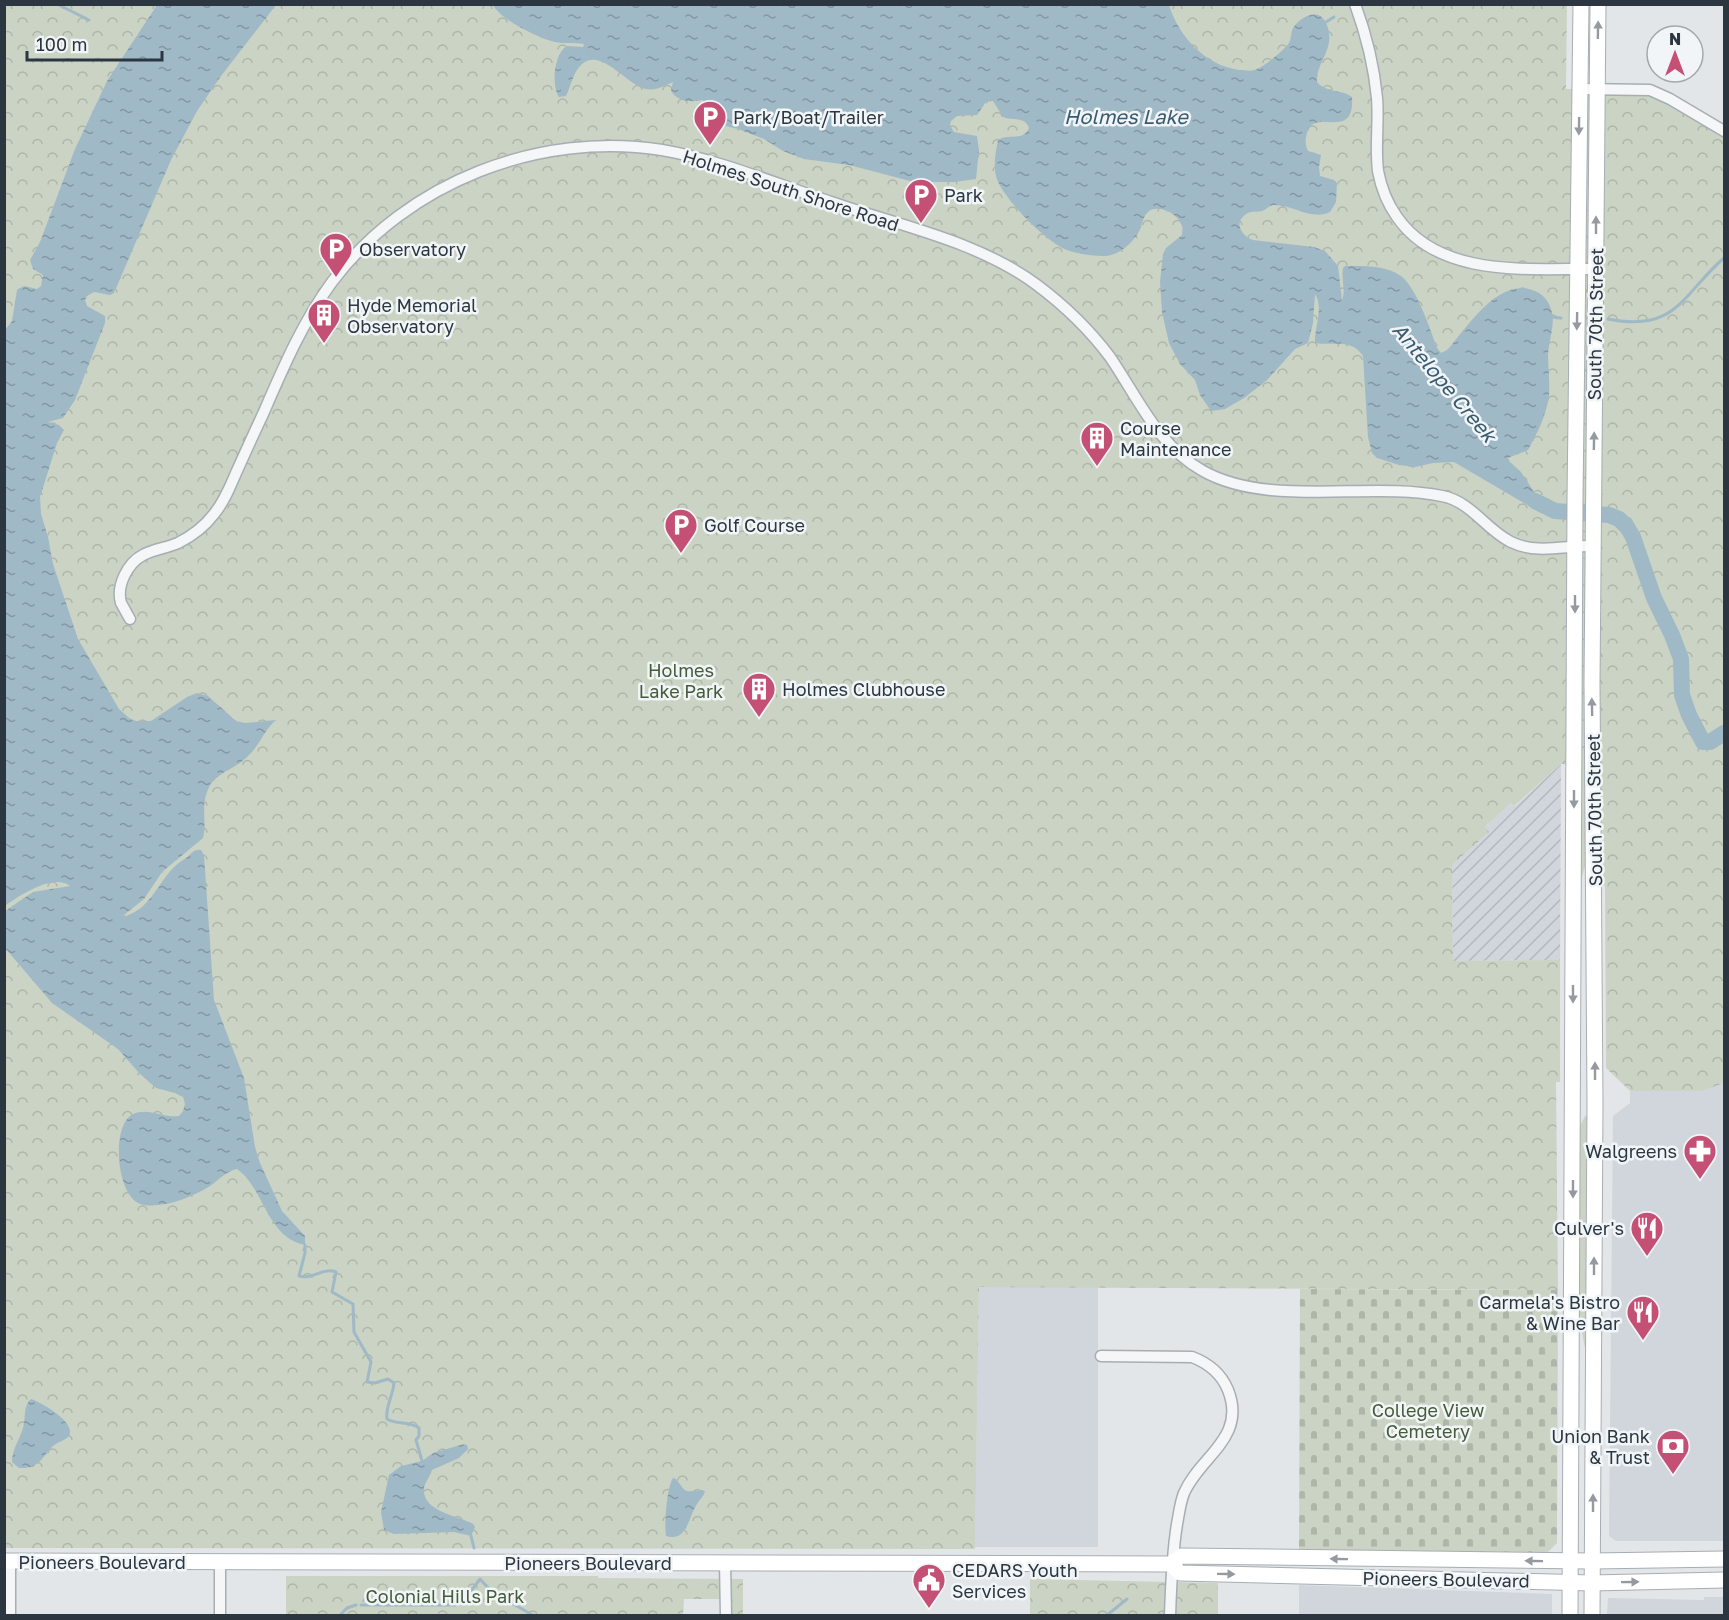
<svg xmlns="http://www.w3.org/2000/svg" width="1729" height="1620" font-family="'Golos Text',sans-serif">
<style>
.built{fill:#d0d6db}
.industrial{fill:url(#industrial-furrows)}
.grass{fill:#cad3c4}
.cemetery{fill:url(#cemetery-stones)}
.park{fill:url(#park-crowns)}
.water{fill:url(#water-ripples)}
.lines{fill:none;stroke-linecap:round;stroke-linejoin:round}
.stream{stroke:#a0b9c7;stroke-width:3}
.river{stroke:#a0b9c7;stroke-width:16}
.minor-casing{stroke:#a7aeb3;stroke-width:13}
.secondary-casing{stroke:#a7aeb3;stroke-width:17}
.minor{stroke:#f4f6f8;stroke-width:10}
.secondary{stroke:#fff;stroke-width:15}
.oneway{fill:#959aa0}
.labels{text-anchor:middle;dominant-baseline:central;stroke-width:5;stroke-linejoin:round;paint-order:stroke}
.poi-label{font-size:18px;fill:#2b3640;stroke:#f1f5f7;text-anchor:start}
.street-label{font-size:18px;fill:#2b3640;stroke:#f1f5f7}
.park-label{font-size:18px;fill:#455b39;stroke:#f1f5f7}
.water-label{font-size:20px;font-style:italic;fill:#385b71;stroke:#f1f5f7}
</style>
<defs>
<pattern id="industrial-furrows" width="10" height="10" patternUnits="userSpaceOnUse" patternTransform="scale(1.5)"><rect width="10" height="10" fill="#d0d6db"/><path d="M-1 1l2-2M0 10L10 0M9 11l2-2" fill="none" stroke="#b3b8bd"/></pattern>
<pattern id="cemetery-stones" width="16" height="16" patternUnits="userSpaceOnUse" patternTransform="scale(1.5)"><rect width="16" height="16" fill="#cad3c4"/><path d="M2 7V4a2 2 0 0 1 4 0v3zM10 15v-3a2 2 0 0 1 4 0v3z" fill="#aeb6a9"/></pattern>
<pattern id="park-crowns" width="20" height="18" patternUnits="userSpaceOnUse" patternTransform="scale(1.5)"><rect width="20" height="18" fill="#cad3c4"/><path d="M2 6a3 3 0 1 1 6 0M12 15a3 3 0 1 1 6 0" fill="none" stroke="#aeb6a9"/></pattern>
<pattern id="water-ripples" width="26" height="14" patternUnits="userSpaceOnUse" patternTransform="scale(1.5)"><rect width="26" height="14" fill="#a0b9c7"/><path d="M2 4q2-2 4 0t4 0M15 11q2-2 4 0t4 0" fill="none" stroke="#8397a3"/></pattern>
</defs>
<rect width="100%" height="100%" fill="#e2e6e9"/>
<!-- built -->
<g class="built">
<path d="M1724,1083v458h-108l-7,-5 4,-420 17,-13v-12h72z"/>
<path d="M979,1287h119v260h-123z"/>
<path d="M1299,1585l253,9v21h-253z"/>
<path d="M1704,1597h20v18h-117l1,-17 96,2z"/>
</g>
<!-- industrial -->
<path class="industrial" d="M1561,764l-1,196 -107,1 -1,-96 36,-32 -4,-5 27,-25 4,3z"/>
<!-- grass -->
<g class="grass">
<path d="M1580,651l6,14v198l-5,17 -2,-1z"/>
<path d="M1585,1116h3v238h-2l-8,-44 1,-182z"/>
</g>
<!-- cemetery -->
<path class="cemetery" d="M1300,1289l258,1 -1,253 -9,9 -249,-1z"/>
<!-- park -->
<g class="park">
<path d="M5,5h1562l-1,84 84,2 74,40v952l-22,8h-72l-24,-23 -1,-182 -10,-1 -2,-120 -32,-1 -47,42 -3,-3 -26,24 4,5 -37,33 1,96 107,-1v122h-4l2,208 -579,-3 -4,262 -970,-1z"/>
<path d="M286,1576h312v2l145,1v36h-17l-1,-16h-41l-1,17 -397,-1z"/>
<path d="M1030,1579l188,4v32l-188,1z"/>
</g>
<!-- water -->
<g class="water">
<path d="M157,5h119l-55,71 -24,35 -26,49 -57,133 -4,2 -16,-3 -7,4 -2,4 2,6 18,10v7l-30,77 -12,18 -15,4 11,3 5,5 -7,13 -17,54 1,17 7,23 5,27 25,75 41,70 10,9 7,3h15l36,-24 10,-4 11,3 28,25 9,2 31,-3c-12,10 -16,25 -28,36 -13,14 -34,16 -41,36 -6,15 0,31 -4,46l-41,34 -18,27 -20,16 2,1c7,-3 11,-5 16,-9 17,-15 22,-36 44,-49 6,-4 7,-9 15,-8l3,5 10,145 30,78 11,69 5,16 22,48 23,25v9c-39,-8 -40,-56 -68,-76 -11,2 -18,11 -27,17 -18,11 -45,22 -66,19 -28,-3 -34,-80 -11,-91 15,-7 30,4 46,2l4,-5 2,-7 -2,-7 -8,-4 -19,-5 -16,-14 -22,-25 -66,-46 -47,-55v-37l28,-19 37,-6c-17,-13 -51,10 -65,20v-576l7,-9 5,-31 7,-4 13,3 4,-3 2,-11 -10,-6 -3,-9 10,-18 35,-93 32,-68z"/>
<path d="M493,5h676c10,32 36,60 70,65 5,0 13,2 18,-1 8,-3 27,-19 32,-26 2,-4 2,-9 3,-13 6,-12 25,-23 33,-9 14,26 -10,41 -8,61 9,11 24,7 35,15 3,46 -38,9 -45,36 -2,7 -2,12 1,18l13,4 -2,12 1,9 14,4 3,3 -1,19 -6,10c-18,9 -37,-7 -55,-7 -6,0 -8,4 -13,6 -5,1 -10,0 -14,2 -15,8 -8,22 5,27l61,7 11,4 13,15 4,34c4,-9 -1,-21 1,-32l2,-2c18,0 41,-1 56,10 16,12 29,53 36,72l4,5 6,-3c20,-22 50,-72 85,-60 11,3 18,12 20,23 3,9 -3,29 -4,41 0,13 2,27 1,41 -2,19 -12,39 -21,55l-20,8 2,4 11,10 13,20 19,14 2,5 -3,3 -11,-1 -87,-51 -21,1 -18,4 -16,-2 -22,-7 -5,-5 -4,-16 -5,-81c-11,-18 -31,-10 -48,-13 -1,-15 9,-35 0,-49l-2,29 -5,20 -13,6 -28,31 -23,18 -19,11 -14,2 -11,-16 -5,-15 -15,-16 -11,-21 -7,-31 -2,-30 3,-28 3,-6 16,-13c0,-3 1,-6 0,-9 -3,-12 -23,-22 -33,-15 -6,5 -6,10 -8,16 -5,14 -23,30 -38,29 -11,0 -24,-2 -36,-6 -20,-7 -66,-53 -71,-74 -3,-11 0,-25 2,-36 10,-7 25,2 31,-12 -4,-12 -17,-7 -26,-11l-10,-16 -7,1 -9,13 -20,1 -6,5 -1,4 4,7 23,4 2,14 -3,29 -21,3h-41l-65,-17 -45,-6 -21,-8 -19,-12 -26,-10 -16,-4 -17,-14 -2,-11c-12,2 -24,3 -32,-9l2,-9c-9,4 -17,9 -27,7 -21,-4 -49,-49 -69,-19 -5,8 -7,18 -11,26l-7,1c-8,-12 -5,-44 8,-51l16,1 1,-3c-10,-2 -20,0 -29,-2 -17,-4 -55,-23 -62,-37z"/>
<path d="M31,1399c10,3 46,24 38,37 -4,5 -12,6 -16,10 -12,12 -13,23 -34,22l-7,-6c0,-13 8,-23 11,-34 3,-11 0,-22 8,-29z"/>
<path d="M464,1444l3,1 1,4 -9,9 -27,12c-2,7 -7,12 -8,18 -3,24 36,28 49,36l2,3 -4,9 -17,-4 -60,2 -10,-4 -3,-18 8,-37 12,-9 21,-5 11,-8z"/>
<path d="M673,1478l3,1c11,15 8,13 27,11l2,2c-2,5 -5,7 -8,12 -9,13 -9,38 -31,32 -2,-11 1,-50 7,-58z"/>
</g>
<g class="lines">
<!-- stream -->
<g class="stream">
<path d="M57,4l32,16"/>
<path d="M1326,22l8,-5"/>
<path d="M1553,317l8,1"/>
<path d="M1608,319c69,14 74,-25 116,-61"/>
<path d="M305,1245v8l-6,23c13,4 24,-9 37,-4l-4,20 21,12 1,28 17,30 -4,20 8,1 13,-4 6,4c-1,13 -9,24 -7,36 10,6 23,2 32,9v8l-3,4 6,21"/>
<path d="M471,1536l3,12"/>
<path d="M361,1605h94l10,-6 15,-20 11,12 43,25"/>
<path d="M339,1616l8,-8 9,-3"/>
<path d="M1106,1616l21,-17"/>
</g>
<!-- river -->
<path class="river" d="M1535,501l20,10 54,4 10,4 8,8 6,10 21,61 18,37 9,24 1,36 7,20 14,27h7l14,-9"/>
<defs>
<g id="minor">
<path d="M1355,4c11,30 19,62 22,94 2,24 -2,49 1,73 3,16 9,32 19,46 43,62 133,51 199,52"/>
<path d="M1580,89l70,1 20,9 54,32"/>
<path d="M130,619c-1,-1 -8,-15 -9,-16 -5,-18 7,-40 22,-48 11,-6 24,-7 35,-12 14,-7 27,-17 36,-29 10,-12 16,-27 22,-41 9,-20 18,-40 27,-59 20,-46 39,-91 69,-132 75,-100 207,-151 330,-132 58,10 114,34 169,52 69,24 147,39 206,83 28,21 52,44 73,72 28,41 48,89 93,114 66,37 167,10 239,25 30,6 43,33 69,46 27,13 55,3 82,4"/>
<path d="M1101,1356l91,1c16,6 29,16 36,33 19,48 -28,66 -44,103 -4,10 -5,21 -7,31 -5,31 -6,60 -7,92"/>
<path d="M725,1562l1,54"/>
<path d="M10,1616v-55"/>
<path d="M220,1616v-54"/>
</g>
<g id="secondary">
<path d="M4,1561l1167,3 10,-8 411,5 132,-2"/>
<path d="M1171,1564l9,9 412,10 132,-3"/>
<path d="M1570,1616l5,-1117 6,-495"/>
<path d="M1592,1616l3,-513 -3,-421 6,-678"/>
</g>
</defs>
<!-- minor casing -->
<use href="#minor" class="minor-casing"/>
<!-- secondary casing -->
<use href="#secondary" class="secondary-casing"/>
<!-- minor -->
<use href="#minor" class="minor"/>
<!-- secondary -->
<use href="#secondary" class="secondary"/>
</g>
<!-- one-way arrows -->
<defs><path id="oneway-solid" d="M-6-.8H1V-3.2L6.5 0L1 3.2V.8H-6Z" transform="scale(1.5)"/></defs>
<g class="oneway">
<use href="#oneway-solid" transform="translate(1598 30) rotate(-89)"/>
<use href="#oneway-solid" transform="translate(1579 126) rotate(91)"/>
<use href="#oneway-solid" transform="translate(1596 225) rotate(-90)"/>
<use href="#oneway-solid" transform="translate(1577 321) rotate(91)"/>
<use href="#oneway-solid" transform="translate(1594 441) rotate(-89)"/>
<use href="#oneway-solid" transform="translate(1575 604) rotate(90)"/>
<use href="#oneway-solid" transform="translate(1592 707) rotate(-91)"/>
<use href="#oneway-solid" transform="translate(1574 799) rotate(90)"/>
<use href="#oneway-solid" transform="translate(1573 994) rotate(90)"/>
<use href="#oneway-solid" transform="translate(1595 1071) rotate(-90)"/>
<use href="#oneway-solid" transform="translate(1573 1189) rotate(90)"/>
<use href="#oneway-solid" transform="translate(1594 1266) rotate(-90)"/>
<use href="#oneway-solid" transform="translate(1593 1503) rotate(-90)"/>
<use href="#oneway-solid" transform="translate(1339 1559) rotate(-179)"/>
<use href="#oneway-solid" transform="translate(1534 1561) rotate(-179)"/>
<use href="#oneway-solid" transform="translate(1226 1574) rotate(1)"/>
<use href="#oneway-solid" transform="translate(1630 1582) rotate(-1)"/>
</g>
<!-- icons -->
<defs>
<symbol id="parking-pin" viewBox="-11 -11 22 30"><path d="M0 17L-7.5 6A9.5 9.5 0 1 1 7.5 6Z" fill="#c55075" stroke="#f1f5f7"/><path d="M-3.5-5.5H1a3.5 3.5 0 0 1 0 7H-1V5.5H-3.5ZM-1-3.4V-.6H.8a1.4 1.4 0 0 0 0-2.8Z" fill="#fff"/></symbol>
<symbol id="building-pin" viewBox="-11 -11 22 30"><path d="M0 17L-7.5 6A9.5 9.5 0 1 1 7.5 6Z" fill="#c55075" stroke="#f1f5f7"/><path d="M-4-6H4V6H1V3H-1V6H-4ZM-2.5-4.3h1.7v1.8h-1.7ZM.8-4.3h1.7v1.8H.8ZM-2.5-1h1.7V.8h-1.7ZM.8-1h1.7V.8H.8Z" fill="#fff"/></symbol>
<symbol id="pharmacy-pin" viewBox="-11 -11 22 30"><path d="M0 17L-7.5 6A9.5 9.5 0 1 1 7.5 6Z" fill="#c55075" stroke="#f1f5f7"/><path d="M-2-6h4v4h4v4h-4v4h-4v-4h-4v-4h4Z" fill="#fff"/></symbol>
<symbol id="restaurant-pin" viewBox="-11 -11 22 30"><path d="M0 17L-7.5 6A9.5 9.5 0 1 1 7.5 6Z" fill="#c55075" stroke="#f1f5f7"/><path d="M-5-6h1v4h1v-4h1v4h1v-4h1v5L-1.5 .5V6h-2V.5L-5-1ZM5-6V6H3V1.5H1.5Q1.5-4 5-6Z" fill="#fff"/></symbol>
<symbol id="bank-pin" viewBox="-11 -11 22 30"><path d="M0 17L-7.5 6A9.5 9.5 0 1 1 7.5 6Z" fill="#c55075" stroke="#f1f5f7"/><path d="M-6-4H6V4H-6ZM0-2.3a2.3 2.3 0 1 0 0 4.6a2.3 2.3 0 1 0 0-4.6Z" fill="#fff"/></symbol>
<symbol id="civic-pin" viewBox="-11 -11 22 30"><path d="M0 17L-7.5 6A9.5 9.5 0 1 1 7.5 6Z" fill="#c55075" stroke="#f1f5f7"/><path d="M-.6-6.5H3V-4.5H.6V-3L4-1V1h2V6H-6V1h2V-1L-.6-3ZM-1.2 2.5V6h2.4V2.5Z" fill="#fff"/></symbol>
</defs>
<g fill-rule="evenodd">
<use href="#parking-pin" x="691" y="98" width="38" height="52"/>
<use href="#parking-pin" x="902" y="176" width="38" height="52"/>
<use href="#parking-pin" x="317" y="230" width="38" height="52"/>
<use href="#building-pin" x="305" y="296" width="38" height="52"/>
<use href="#building-pin" x="1078" y="419" width="38" height="52"/>
<use href="#parking-pin" x="662" y="506" width="38" height="52"/>
<use href="#building-pin" x="740" y="670" width="38" height="52"/>
<use href="#pharmacy-pin" x="1681" y="1132" width="38" height="52"/>
<use href="#restaurant-pin" x="1628" y="1209" width="38" height="52"/>
<use href="#restaurant-pin" x="1624" y="1293" width="38" height="52"/>
<use href="#bank-pin" x="1654" y="1427" width="38" height="52"/>
<use href="#civic-pin" x="910" y="1561" width="38" height="52"/>
</g>
<g class="labels">
<!-- poi labels -->
<g class="poi-label">
<text x="733" y="117">Park/Boat/Trailer</text>
<text x="944" y="195">Park</text>
<text x="359" y="249">Observatory</text>
<text x="347" y="305">Hyde Memorial<tspan x="347" dy="21">Observatory</tspan></text>
<text x="1120" y="428">Course<tspan x="1120" dy="21">Maintenance</tspan></text>
<text x="704" y="525">Golf Course</text>
<text x="782" y="689">Holmes Clubhouse</text>
<text x="1677" y="1151" text-anchor="end">Walgreens</text>
<text x="1624" y="1228" text-anchor="end">Culver's</text>
<text x="1620" y="1302" text-anchor="end">Carmela's Bistro<tspan x="1620" dy="21">&amp; Wine Bar</tspan></text>
<text x="1650" y="1436" text-anchor="end">Union Bank<tspan x="1650" dy="21">&amp; Trust</tspan></text>
<text x="952" y="1570">CEDARS Youth<tspan x="952" dy="21">Services</tspan></text>
</g>
<!-- street labels -->
<g class="street-label">
<text transform="translate(791 190) rotate(18)">Holmes South Shore Road</text>
<text transform="translate(1595 324) rotate(-89)">South 70th Street</text>
<text transform="translate(1594 810) rotate(-91)">South 70th Street</text>
<text x="102" y="1562">Pioneers Boulevard</text>
<text x="588" y="1563">Pioneers Boulevard</text>
<text transform="translate(1446 1579) rotate(1)">Pioneers Boulevard</text>
</g>
<!-- park labels -->
<g class="park-label">
<text x="681" y="670">Holmes<tspan x="681" dy="21">Lake Park</tspan></text>
<text x="1428" y="1410">College View<tspan x="1428" dy="21">Cemetery</tspan></text>
<text x="445" y="1596">Colonial Hills Park</text>
</g>
<!-- water labels -->
<g class="water-label">
<text x="1126" y="116">Holmes Lake</text>
<text transform="translate(1445 382) rotate(50)">Antelope Creek</text>
</g>
</g>
<!-- border -->
<rect width="1729" height="1620" fill="none" stroke="#2b3640" stroke-width="12"/>
<!-- north arrow -->
<g transform="translate(1675 54)"><circle r="28" fill="#f1f5f7" stroke="#a2a9ae" stroke-width="1.5"/>
<path d="M0-4.5L10 22L0 15L-10 22Z" fill="#c55075"/>
<text y="-9" font-size="16" font-weight="bold" text-anchor="middle" fill="#2b3640">N</text>
</g>
<!-- scale -->
<path d="M27 51v9h135v-9" fill="none" stroke="#2b3640" stroke-width="3"/>
<text x="36" y="51" font-size="18" fill="#2b3640" stroke="#f1f5f7" stroke-width="4.5" paint-order="stroke">100 m</text>
</svg>
